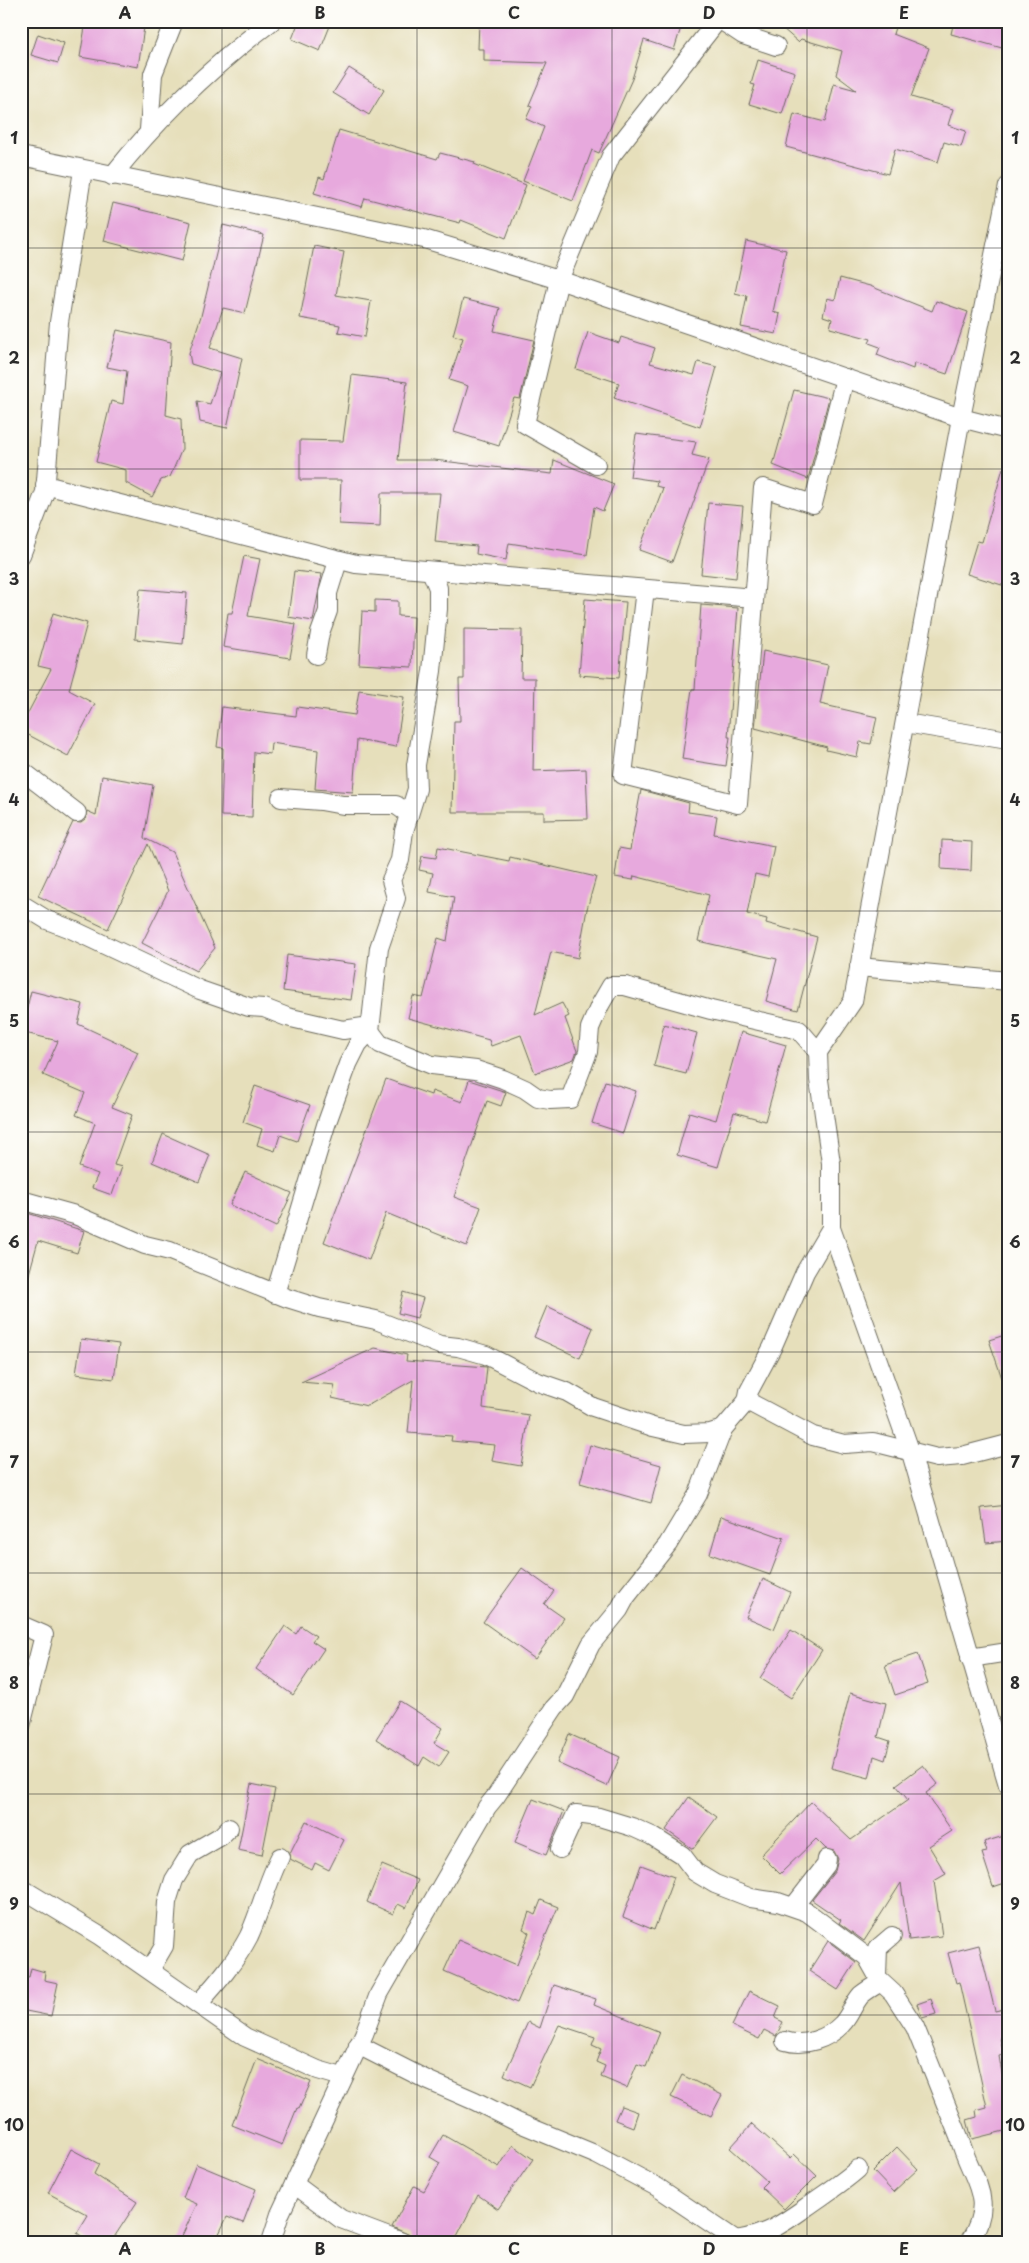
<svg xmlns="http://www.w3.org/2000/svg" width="1029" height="2263" font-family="'Playpen Sans',sans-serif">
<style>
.building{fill:#e7a9dd}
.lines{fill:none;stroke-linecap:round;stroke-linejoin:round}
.street-casing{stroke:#6c6a5d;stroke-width:20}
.street{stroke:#fff;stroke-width:18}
.grid{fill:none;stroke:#2b2b2b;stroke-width:1;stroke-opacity:0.55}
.neatline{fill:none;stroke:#2b2b2b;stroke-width:2}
.grid-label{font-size:16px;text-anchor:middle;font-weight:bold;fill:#2b2b2b}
</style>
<rect width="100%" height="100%" fill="#fdfcf7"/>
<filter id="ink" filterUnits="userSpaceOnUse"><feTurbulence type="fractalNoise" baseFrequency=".02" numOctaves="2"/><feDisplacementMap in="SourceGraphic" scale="10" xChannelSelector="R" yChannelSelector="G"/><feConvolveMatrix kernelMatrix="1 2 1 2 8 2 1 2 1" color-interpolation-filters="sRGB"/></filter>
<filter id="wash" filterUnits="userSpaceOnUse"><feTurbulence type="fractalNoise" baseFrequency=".0096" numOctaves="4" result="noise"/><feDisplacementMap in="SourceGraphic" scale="20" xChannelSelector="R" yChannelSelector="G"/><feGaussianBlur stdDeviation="1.12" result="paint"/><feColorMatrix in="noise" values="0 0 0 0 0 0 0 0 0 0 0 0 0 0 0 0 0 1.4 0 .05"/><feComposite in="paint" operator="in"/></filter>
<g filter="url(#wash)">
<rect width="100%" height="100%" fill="#e6dfbb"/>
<g id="blocks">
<!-- building -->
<g class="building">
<path d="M86,21h59l-7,46 -58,-10z"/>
<path d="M299,21h33l-12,30 -28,-12z"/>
<path d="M479,21h204l-9,29 -30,-10 -12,39 -33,74 -7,-3 -19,51 -50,-20 21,-54 -18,-8 6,-13 -3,-1 18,-42 -63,-2v-12h-6z"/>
<path d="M774,21h123l-4,13 36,14 -18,49 42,12 -5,16 18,6 -5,16 -17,-5 -6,20 -43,-13 -7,25 -102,-27 8,-33 31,8 9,-38 22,6 -20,-15 6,-24 -41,-12 -3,3z"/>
<path d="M954,21h54l-6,27 -51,-14z"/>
<path d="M38,34l26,9 -6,20 -27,-8z"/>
<path d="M758,60l37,12 -13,42 -33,-10 6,-19 -4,-1z"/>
<path d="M349,68l35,22 -15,25 -36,-22z"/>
<path d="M339,130l98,29 3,-6 35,9 -1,2 52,21 -20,53 -45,-18 -1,3 -95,-25 -3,9 -48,-14 5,-16 5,2z"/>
<path d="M113,203l78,19 -9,39 -78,-20z"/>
<path d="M223,225l41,10 -19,78 -22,-5 -13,40 32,10 -15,70 -27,-6 -3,-21 13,3 10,-31 -29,-9 -2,-11 12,-37z"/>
<path d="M746,241l40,9 -13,62 7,2 -4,20 -35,-7 6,-31 -12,-3z"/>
<path d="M314,246l30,6 -8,43 35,6 -6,36 -27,-5 2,-7 -40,-7z"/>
<path d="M840,278l30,8 62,25 4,-10 32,11 -21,62 -33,-11 -1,6 -36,-14 3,-8 -11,-4 2,-4 -41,-11 2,-9 -9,-3 4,-18 8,2z"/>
<path d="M463,299l37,9 -6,23 40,9 -14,59 -6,-1 -15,48 -45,-14 14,-46 -19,-6 14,-42 -10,-3z"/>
<path d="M117,330l54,12 -5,73 15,4 1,30 -12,28 -9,3 -9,17 -26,-14v-13l-30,-8 15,-61 12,3 4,-33 -20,-4z"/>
<path d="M588,332l31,11 2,-6 34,11 -5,15 44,12 4,-13 19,5 -17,60 -86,-29 5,-15 -43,-14z"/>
<path d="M352,375l55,7 -9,78h36l118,14 2,-14 60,24 -11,27 -9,-4 -7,48 -78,-12 -3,17 -30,-6 1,-8 -42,-4 5,-49h-59l-1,33 -41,-2 2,-44h-41v-40l43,1z"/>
<path d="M794,390l35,8 -21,81 -35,-14z"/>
<path d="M636,434l60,8 -4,13 17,4 -37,103 -33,-12 24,-62 -7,-2 1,-5 -27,-4z"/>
<path d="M1003,468l5,1v118l-41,-13 10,-33 5,1z"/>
<path d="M708,503l35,3 -7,72 -35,-4z"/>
<path d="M244,556l16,3 -12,57 48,8 -6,34 -67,-11 5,-34h4z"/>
<path d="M294,571l28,3 -9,47 -25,-4z"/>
<path d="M140,589l47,4 -4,51 -48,-5z"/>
<path d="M585,599l41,3 -7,76 -40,-3z"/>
<path d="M375,600l23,1v15l16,1 -2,50 -53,-3 3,-53 13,1z"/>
<path d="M701,605l37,3 -10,129h2l-4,29 -44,-7 10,-70h3z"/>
<path d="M53,613l34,10 -18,67 26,14 -27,52 -47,-25v-5l30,-57 -13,-3z"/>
<path d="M464,629l58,1 -1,48h14l-2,93 53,-2 2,50 -44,1v-8h-92l2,-91h6l-1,-42h5z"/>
<path d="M763,651l65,14 -8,39 57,13 -6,27 -11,-2 -3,15 -31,-7 1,-3 -72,-19z"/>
<path d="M359,690l45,7 -8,50 -39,-7 -4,52 -38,-3 3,-39 -47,-7 -1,11 -16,-2 -2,65 -31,-1 2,-68 -6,-1 5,-40 74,9 1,-9 58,8z"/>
<path d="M102,776l51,9 -9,53 28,14 43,96 -19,23 -54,-28 26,-52 -20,-47 -40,85 -70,-33 35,-74 8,1 4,-3 2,-9 9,4z"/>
<path d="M641,790l48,13 -1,9 29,4 -3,18 60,12 -6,31 -13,-3 -8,40 20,5 -1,4 51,14 -19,73 -32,-9 11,-42 -79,-18 11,-46 -75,-19 -1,4 -18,-3 4,-29 11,2z"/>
<path d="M942,840l30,2 -1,29 -30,-2z"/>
<path d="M438,847l71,14 1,-4 86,20 -9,32 -9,49 -27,-6 -16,63 27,-12 7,13 -4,2 12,33 -3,8 -39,14 -14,-38 -30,11 -2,-6 -81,-22 5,-22 10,2 15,-60 9,3 7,-44 -25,-5 4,-19 -14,-3 3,-14 14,2z"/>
<path d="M287,955l69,9 -5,36 -68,-9z"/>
<path d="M31,991l52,13 -5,20 60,28 -26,55 20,8 -18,50 8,2 -10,28 -20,-7 6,-14 -19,-7 16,-44 -19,-8 9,-22 -42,-18 15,-34 -37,-9z"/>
<path d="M664,1024l33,9 -11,41 -32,-8z"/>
<path d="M741,1032l45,13 -21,76 -31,-9 -16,55 -41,-12 12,-43 27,8z"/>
<path d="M386,1079l45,16 1,-4 30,11 7,-22 37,12 -5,14 -14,-5 -33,96 27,10 -14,39 -81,-33 -17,47 -45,-18z"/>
<path d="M605,1081l31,10 -13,42 -31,-10z"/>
<path d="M255,1086l55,19 -13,36 -17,-6 -5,16 -18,-6 5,-16 -19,-7z"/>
<path d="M163,1134l47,21 -11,27 -47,-20z"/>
<path d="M245,1172l47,21 -16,34 -46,-22z"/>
<path d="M21,1211l63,20 -7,22 -39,-12 -12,44h-5z"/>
<path d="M403,1292l20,6 -6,20 -19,-5z"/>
<path d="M547,1306l46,22 -13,30 -46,-21z"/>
<path d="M1008,1334v52l-3,1 -16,-47z"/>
<path d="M81,1339l38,5 -5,35 -38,-5z"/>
<path d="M375,1348l32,7 -1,6 81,6 -4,41 46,7 -8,51 -29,-5 3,-16 -44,-4 1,-5 -44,-3 5,-53 -46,26 -35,-8 3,-13 -34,-3z"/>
<path d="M590,1445l71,20 -10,38 -71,-20z"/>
<path d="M1008,1505v36l-22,2 -5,-35z"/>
<path d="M721,1516l63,22 -14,37 -60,-21z"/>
<path d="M522,1568l32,23 -10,13 20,14 -29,41 -52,-37z"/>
<path d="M763,1579l27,13 -16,37 -28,-12z"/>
<path d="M285,1626l11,8 5,-8 15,10 -4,5 12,8 -31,46 -37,-26z"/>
<path d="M791,1630l31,20 -31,48 -31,-20z"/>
<path d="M918,1654l10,30 -33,11 -10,-30z"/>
<path d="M850,1693l36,10 -8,34 12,4 -5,19 -11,-4 -5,22 -38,-10z"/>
<path d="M400,1701l43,27 -9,15 15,9 -10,15 -15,-10 -5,9 -43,-27z"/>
<path d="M569,1734l51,23 -13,29 -50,-23z"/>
<path d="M923,1765l15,19 -12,9 26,38 -23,15 17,28 -12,7 8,55 -33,4 -8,-57 -37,58 -25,-18 2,-3 -29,-20 23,-29 3,-12 -4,-8 -8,-2 -10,-10 -36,35 -19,-19 50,-53 40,38 57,-40 -12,-15z"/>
<path d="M251,1784l24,5 -13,66 -24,-5z"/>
<path d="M689,1797l28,20 -24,32 -27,-19z"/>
<path d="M533,1799l31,12 -18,44 -31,-13z"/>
<path d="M306,1821l38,19 -15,30 -14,-7 -3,7 -22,-11v-6z"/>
<path d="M1004,1836l4,11v35l-15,5 -11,-34 5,-1 -3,-10z"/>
<path d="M382,1865l36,15 -12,28 -8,-4 -5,10 -26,-12z"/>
<path d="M641,1865l33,12 -20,53 -31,-13z"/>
<path d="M541,1900l17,7 -41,96 -73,-32 14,-31 59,25 12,-33 -6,-3 6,-17 6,3z"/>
<path d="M828,1941l28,21 -18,28 -29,-19z"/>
<path d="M979,1945l16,66 13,-3v29l-8,1 4,17 -5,1 9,51v23l-36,9 -5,-19 10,-3 -1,-7 11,-3 -28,-125 -3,1 -8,-30z"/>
<path d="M31,1968l14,4 -1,8 14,3 -7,33 -30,-6v-35l8,2z"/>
<path d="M554,1985l42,14 -2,6 66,27 -14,35 -9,-3 -10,24 -26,-11 4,-11 -9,-4 5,-13 -9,-4 3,-8 -36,-12 -29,62 -26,-12 24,-53 12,6z"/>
<path d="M749,1991l31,15 -5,12 8,4 -7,14 -12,-6 -5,9 -27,-13z"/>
<path d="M931,1999l5,15 -14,4 -5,-14z"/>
<path d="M257,2059l54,23 -12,27 -2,-1 -15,37 -50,-20z"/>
<path d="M682,2075l40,20 -11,21 -40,-19z"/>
<path d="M621,2106l17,6 -5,15 -18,-7z"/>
<path d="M752,2124l38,34 4,-4 23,22 -33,33 -23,-22 6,-6 -37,-33z"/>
<path d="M443,2135l56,32 14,-22 20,14 -35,50 -20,-14 -24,47h-42l-2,-7 -18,-8 22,-41 10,5 16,-28 -10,-6z"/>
<path d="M897,2147l21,22 -25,23 -20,-21z"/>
<path d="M71,2149l28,15 -5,10 43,28 -26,40h-21l-13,-9 11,-18 -40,-22z"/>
<path d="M196,2164l60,25 -13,34 -16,-6 -12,25h-36l18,-38 -14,-6z"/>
</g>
</g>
</g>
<g filter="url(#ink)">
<use href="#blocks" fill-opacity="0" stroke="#6c6a5d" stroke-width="1"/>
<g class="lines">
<defs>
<g id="street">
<path d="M722,21l21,14 33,11"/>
<path d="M149,130l4,-56 21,-53"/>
<path d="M21,156l403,83 135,41 402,138 47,12"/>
<path d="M112,176c48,-60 99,-109 160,-155"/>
<path d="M596,465l-71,-41 34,-144 52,-124 106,-135"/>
<path d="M45,485l311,79 398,34"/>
<path d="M21,555l24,-63 14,-170 24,-152"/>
<path d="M645,589l-22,186 115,29 25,-316 50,16 32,-126"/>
<path d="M316,655l4,-22 8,-22v-18l10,-32"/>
<path d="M905,723l103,17"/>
<path d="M21,770l56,43"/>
<path d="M281,798l40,3 22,4h53l13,9"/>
<path d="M21,904l26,16 26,10 127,60 49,17 15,1 23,9 56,13 27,-4"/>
<path d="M859,967l149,14"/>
<path d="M818,1052l35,-51 108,-583 47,-232"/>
<path d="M21,1200l54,15 70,30 25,6 117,47 32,10 57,12 64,25 18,2 28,8 52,27 29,10 26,15 60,20 31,7 26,-1 13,-4 24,-28 2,-10 23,-43 33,-76 26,-44v-65l-12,-83 -1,-28 -19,-22 -88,-20 -86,-24h-14l-11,19 -10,23 -2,24 -18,47 -20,1 -12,-2 -13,-9 -22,-10 -27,-9 -44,-5 -52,-21 -10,-13"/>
<path d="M831,1228l80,225 97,332"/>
<path d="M275,1294l51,-169 22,-61 10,-20 12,-13 9,-83 17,-50 -5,-18 9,-20 4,-29 13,-42 -1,-24 16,-94 6,-62v-21l-7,-17"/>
<path d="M747,1401l66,35 31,8 29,-2 64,16 25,-2 46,-12"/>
<path d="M21,1625l23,10 -23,91"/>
<path d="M970,1658l38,-6"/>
<path d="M560,1849l16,-35 23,3 33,10 20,9 30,19 13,17 20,12 36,14 27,4 29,10 60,45 9,16"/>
<path d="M21,1888l79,48 145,101 73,33 24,7"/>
<path d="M794,1906l32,-41 1,-6"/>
<path d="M150,1970l14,-24 3,-44 7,-22 16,-26 31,-18 8,-8"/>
<path d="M877,1976l1,-28 14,-12"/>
<path d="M198,2004c19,-21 38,-43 51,-68 12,-26 18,-54 31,-79"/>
<path d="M785,2041c19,6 43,-2 57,-17 8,-8 11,-20 19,-29 6,-5 13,-9 20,-13l12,11 22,34 44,110c11,42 39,60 10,105"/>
<path d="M358,2045l71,36 46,20 42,21 80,33 60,32 82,55"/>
<path d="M294,2184l47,35 61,23"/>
<path d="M736,2240c30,-5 45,-15 69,-32 18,-13 36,-24 53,-39"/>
<path d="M271,2242l9,-28 84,-180 15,-40 108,-187 9,-11 58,-88 11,-12 26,-52 28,-34 7,-13 42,-53 30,-50 25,-65"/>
</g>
</defs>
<!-- street casing -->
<use href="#street" class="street-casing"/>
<!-- street -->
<use href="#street" class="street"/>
</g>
</g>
<!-- grid -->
<path class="grid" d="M222,21v2221M417,21v2221M612,21v2221M807,21v2221M21,248h987M21,469h987M21,690h987M21,911h987M21,1132h987M21,1352h987M21,1573h987M21,1794h987M21,2015h987"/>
<!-- margin -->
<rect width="1029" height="2263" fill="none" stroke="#fdfcf7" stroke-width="55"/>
<rect x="28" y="28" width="974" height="2208" class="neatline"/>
<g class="grid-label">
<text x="125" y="19">A</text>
<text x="320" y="19">B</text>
<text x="514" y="19">C</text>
<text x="709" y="19">D</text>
<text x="904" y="19">E</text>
<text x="14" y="144">1</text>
<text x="1015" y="144">1</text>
<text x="14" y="364">2</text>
<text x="1015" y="364">2</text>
<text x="14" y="585">3</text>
<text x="1015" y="585">3</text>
<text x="14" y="806">4</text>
<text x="1015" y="806">4</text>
<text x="14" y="1027">5</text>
<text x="1015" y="1027">5</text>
<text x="14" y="1248">6</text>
<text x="1015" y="1248">6</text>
<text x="14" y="1468">7</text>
<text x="1015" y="1468">7</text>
<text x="14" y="1689">8</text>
<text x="1015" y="1689">8</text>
<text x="14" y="1910">9</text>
<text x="1015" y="1910">9</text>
<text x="14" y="2131">10</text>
<text x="1015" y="2131">10</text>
<text x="125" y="2255">A</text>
<text x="320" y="2255">B</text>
<text x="514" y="2255">C</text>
<text x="709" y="2255">D</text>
<text x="904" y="2255">E</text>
</g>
</svg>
